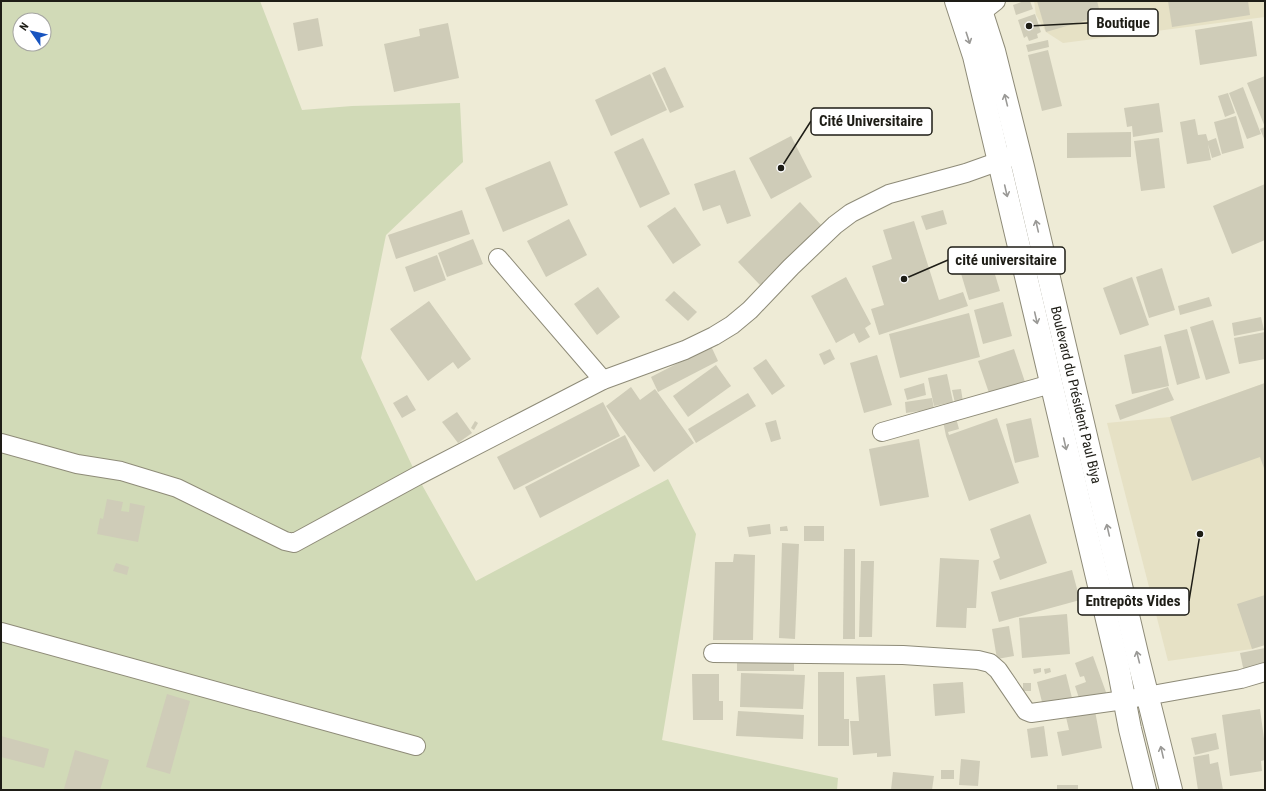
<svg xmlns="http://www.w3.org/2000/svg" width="1266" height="791" font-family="'Roboto Condensed',sans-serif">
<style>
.built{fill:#e6e1c5}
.green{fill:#d1dab7;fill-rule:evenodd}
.building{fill:#cfccb8}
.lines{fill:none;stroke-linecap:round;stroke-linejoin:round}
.minor-casing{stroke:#8e8b78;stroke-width:20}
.secondary-casing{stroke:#8e8b78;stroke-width:24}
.minor{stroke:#fff;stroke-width:18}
.secondary{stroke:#fff;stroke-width:22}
.oneway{stroke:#9a9996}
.labels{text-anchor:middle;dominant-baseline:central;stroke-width:3;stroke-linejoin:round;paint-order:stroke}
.street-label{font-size:14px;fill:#1e1d16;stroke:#fff}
.leader{fill:none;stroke:#1e1d16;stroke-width:1.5}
.callout-dot{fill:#1e1d16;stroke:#fff;stroke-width:1.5}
.callout{fill:#fff;stroke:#1e1d16;stroke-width:1.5}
.callout-label{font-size:15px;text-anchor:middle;font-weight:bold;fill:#1e1d16}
</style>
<rect width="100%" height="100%" fill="#eeebd6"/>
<!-- built -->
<g class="built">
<path d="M1034,1h231v16l-202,26 -17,-11 -10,-17z"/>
<path d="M1265,383v262l-13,4 -84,12 -61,-238 63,-6z"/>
</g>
<!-- green -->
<path class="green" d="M1,1h259l42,109 50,-4 108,-3 3,59 -77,73 -25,123 56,118 59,105 192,-102 28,55 -34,206 176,38 -1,12h-836zM20,20h24v24h-24z"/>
<!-- building -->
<g class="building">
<path d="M1024,1h6l3,8 -17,6 -3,-10z"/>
<path d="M1037,1h60l4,15 -55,16z"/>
<path d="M1168,1h80l2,14 -78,12z"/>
<path d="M1035,14l6,18 -4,2 1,4 -9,3 -2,-5 -3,2 -6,-18z"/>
<path d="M318,18l5,28 -25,5 -5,-28z"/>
<path d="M1252,21l5,35 -57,9 -5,-35z"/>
<path d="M448,23l11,55 -65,14 -10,-48 36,-8 -1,-7z"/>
<path d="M1048,40l1,7 -21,5 -2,-7z"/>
<path d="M1048,50l14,56 -20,5 -14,-56z"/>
<path d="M665,67l19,40 -14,6 -18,-40z"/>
<path d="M650,74l17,36 -56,26 -16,-36z"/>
<path d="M1265,76v65l-5,-12 5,-2 -18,-44z"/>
<path d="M1243,87l18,47 -14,5 -18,-46z"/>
<path d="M1228,93l7,20 -10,4 -7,-21z"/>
<path d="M1159,103l4,29 -30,5 -1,-11 -5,1 -3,-19z"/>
<path d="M1236,116l8,32 -22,6 -8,-32z"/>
<path d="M1195,119l3,16 8,-1 2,7 8,-3 5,17 -9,3 -4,-14 3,16 -24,4 -7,-42z"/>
<path d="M1131,132v25l-64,1v-25z"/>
<path d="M791,136l21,41 -41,22 -22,-41z"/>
<path d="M643,138l27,56 -30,14 -26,-56z"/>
<path d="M1159,138l6,50 -24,3 -7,-50z"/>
<path d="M550,161l18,44 -65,27 -18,-44z"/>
<path d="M735,170l16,46 -24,8 -7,-19 -17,6 -9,-27z"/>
<path d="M1265,184v56l-33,14 -19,-48z"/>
<path d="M800,202l22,24 -62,59 -22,-23z"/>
<path d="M675,207l26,38 -28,19 -26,-38z"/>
<path d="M462,210l8,24 -74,25 -8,-24z"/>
<path d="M943,210l4,14 -21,6 -5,-14z"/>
<path d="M569,219l18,36 -41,22 -19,-36z"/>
<path d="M914,221l25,79 24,-8 5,14 -89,29 -8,-26 13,-4 -12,-39 20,-7 -9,-29z"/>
<path d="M473,239l10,25 -36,13 -9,-24z"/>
<path d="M437,255l9,25 -32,12 -9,-25z"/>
<path d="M990,258l10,33 -31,9 -10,-33z"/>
<path d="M1162,268l13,42 -26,8 -13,-41z"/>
<path d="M846,277l25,47 -6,4 5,9 -11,6 -5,-10 -18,10 -25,-47z"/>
<path d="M1132,277l17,48 -29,10 -17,-47z"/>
<path d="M598,287l22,30 -23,18 -23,-31z"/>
<path d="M674,291l23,21 -9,9 -23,-21z"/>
<path d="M1209,297l3,9 -32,9 -2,-9z"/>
<path d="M429,301l42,58 -13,10 -5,-7 -25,19 -38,-52z"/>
<path d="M1003,302l9,34 -29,8 -9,-34z"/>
<path d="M969,313l11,44 -80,21 -11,-44z"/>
<path d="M1261,317l3,13 -30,6 -2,-13z"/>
<path d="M1213,320l17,53 -24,7 -16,-53z"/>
<path d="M1187,329l13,49 -23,7 -13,-50z"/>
<path d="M1265,332v27l-26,5 -5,-26z"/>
<path d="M711,346l7,15 -60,31 -7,-15z"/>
<path d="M1161,346l8,40 -37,8 -8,-39z"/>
<path d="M830,349l5,10 -11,6 -5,-11z"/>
<path d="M1014,349l11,33 -36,11 -11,-32z"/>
<path d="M877,355l15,50 -28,8 -14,-50z"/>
<path d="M766,359l19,27 -13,9 -19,-27z"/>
<path d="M716,365l15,21 -43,31 -15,-21z"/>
<path d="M947,374l6,28 -19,4 -6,-28z"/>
<path d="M924,383l2,12 -19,5 -3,-11z"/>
<path d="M1265,383v88l-5,-14 -68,24 -22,-64z"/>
<path d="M631,387l9,13 15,-11 39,54 -40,29 -48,-66z"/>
<path d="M1168,387l6,13 -54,20 -5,-15z"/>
<path d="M961,389l2,13 -8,1 -3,-13z"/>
<path d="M748,393l8,13 -60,37 -8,-14z"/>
<path d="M407,395l9,15 -14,8 -9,-15z"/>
<path d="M932,398l2,11 -28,4 -1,-11z"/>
<path d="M603,402l17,34 -106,54 -17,-33z"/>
<path d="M457,412l15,21 -14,10 -16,-21z"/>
<path d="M956,418l3,11 -11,3 1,3 48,-17 22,65 -50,18 -23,-65 -3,-15z"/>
<path d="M1031,418l8,39 -24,6 -9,-39z"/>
<path d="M776,420l5,19 -10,3 -6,-19z"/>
<path d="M475,421l3,2 -4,7 -3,-2z"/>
<path d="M625,435l15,31 -100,52 -15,-31z"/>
<path d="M919,439l10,58 -49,9 -11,-57z"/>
<path d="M107,499l16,3 -2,9 8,1 1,-9 15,3 -7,36 -41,-8 3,-16 3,1z"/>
<path d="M1030,514l17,49 -47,17 -7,-19 7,-3 -10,-29z"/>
<path d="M770,524l1,10 -22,3 -2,-10z"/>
<path d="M787,526l1,5h-8v-4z"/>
<rect x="804" y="526" width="20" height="15"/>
<path d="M782,543l17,1 -4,95 -16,-1z"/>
<path d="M844,549h11v90h-12z"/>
<path d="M734,554l21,1 -2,85h-40l2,-78h18z"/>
<path d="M940,558l39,2 -3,48h-9l-1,20 -30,-1z"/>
<path d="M861,561h13l-2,76h-13z"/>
<path d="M116,563l13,4 -2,8 -14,-4z"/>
<path d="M1072,570l8,30 -81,22 -8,-30z"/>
<path d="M1265,595v50l-13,4 -15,-45z"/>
<path d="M1067,614l3,40 -48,4 -3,-40z"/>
<path d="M1009,626l5,30 -17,3 -5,-30z"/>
<path d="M1265,648v19l-21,5 -4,-19z"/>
<path d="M1093,656l14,39 -26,9 -6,-18 11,-4 -2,-6 -4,1 -5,-14z"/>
<path d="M737,660l57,1v10h-57z"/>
<path d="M1041,668v4l-7,2 -1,-5z"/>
<path d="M1050,668l1,4 -6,2 -1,-5z"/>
<path d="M818,672h26v47h5v27h-31z"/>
<path d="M741,673l64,2 -2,34 -63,-2z"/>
<path d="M692,674h27v27h4v19h-30z"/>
<path d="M1066,674l7,28 -29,8 -7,-28z"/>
<path d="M885,675l6,81 -14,1v-4l-24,2 -3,-34h9l-3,-44z"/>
<path d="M963,682l2,31 -30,3 -2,-32z"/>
<rect x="1023" y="683" width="8" height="8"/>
<path d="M167,694l23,7 -20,73 -24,-7z"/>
<path d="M1260,709l5,37v14l-4,1 1,10 -32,5 -8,-61z"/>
<path d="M738,711l66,4 -1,24 -67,-3z"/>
<path d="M1095,711l7,37 -40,8 -5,-24 12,-2 -3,-13z"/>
<path d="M1044,726l4,30 -17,2 -4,-29z"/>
<path d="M1216,733l3,16 -24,6 -4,-17z"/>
<path d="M1,736l48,13 -5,19 -43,-11z"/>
<path d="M75,750l34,10 -9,30 -36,-1z"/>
<path d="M1209,754l1,10 8,-2 5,28h-25l-5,-33z"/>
<path d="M961,759l19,2 -2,25 -19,-1z"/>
<rect x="941" y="770" width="13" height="9"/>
<path d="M893,772l41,4 -2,14h-41z"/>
<rect x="1057" y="785" width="21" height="5"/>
</g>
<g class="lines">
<defs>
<g id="minor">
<path d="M982,12l14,-11"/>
<path d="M498,258l105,122"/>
<path d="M882,432l169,-48"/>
<path d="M1,443l76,21 44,7 56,17 108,53 9,2 123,-67 186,-96 82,-30 29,-14 18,-11 18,-15 41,-43 44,-42 16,-12 38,-19 77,-21 45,-16"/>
<path d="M1,632l415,114"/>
<path d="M713,653l190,2 75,5 12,3 8,7 28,41 5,2 93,-13 117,-21 24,-7"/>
</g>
<g id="secondary">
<path d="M956,1l18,55 144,610 12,63 15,61"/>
<path id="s1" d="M978,1l16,50 29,116 115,491 33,132"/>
</g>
</defs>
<!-- minor casing -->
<use href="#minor" class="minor-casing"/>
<!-- secondary casing -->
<use href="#secondary" class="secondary-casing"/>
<!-- minor -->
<use href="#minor" class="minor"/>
<!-- secondary -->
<use href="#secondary" class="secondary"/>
</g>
<!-- one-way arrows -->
<defs><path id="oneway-shaft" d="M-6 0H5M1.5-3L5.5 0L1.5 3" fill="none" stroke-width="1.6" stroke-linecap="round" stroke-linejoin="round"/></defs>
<g class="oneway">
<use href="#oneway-shaft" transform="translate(968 38) rotate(72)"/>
<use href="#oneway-shaft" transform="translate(1006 100) rotate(-104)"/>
<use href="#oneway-shaft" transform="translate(1006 191) rotate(77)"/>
<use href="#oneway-shaft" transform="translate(1037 226) rotate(-103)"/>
<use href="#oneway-shaft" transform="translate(1036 318) rotate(77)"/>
<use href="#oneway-shaft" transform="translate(1065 444) rotate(77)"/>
<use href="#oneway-shaft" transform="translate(1108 530) rotate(-103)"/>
<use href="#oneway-shaft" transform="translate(1138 657) rotate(-104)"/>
<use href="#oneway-shaft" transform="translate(1162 752) rotate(-103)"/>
</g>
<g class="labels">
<!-- street labels -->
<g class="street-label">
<text stroke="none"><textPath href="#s1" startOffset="406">Boulevard du Président Paul Biya</textPath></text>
</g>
</g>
<!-- callouts -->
<path class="leader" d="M1029 26L1088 23M781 168L811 121M904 279L948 260M1200 534L1189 601"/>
<g class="callout-dot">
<circle cx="1029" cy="26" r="4"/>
<circle cx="781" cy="168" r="4"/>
<circle cx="904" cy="279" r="4"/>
<circle cx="1200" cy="534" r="4"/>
</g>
<g class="callout">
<rect x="1088" y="9" width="70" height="27" rx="4"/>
<rect x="811" y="108" width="121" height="27" rx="4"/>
<rect x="948" y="247" width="117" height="27" rx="4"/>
<rect x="1078" y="588" width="111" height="27" rx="4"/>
</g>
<g class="callout-label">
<text x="1123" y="28">Boutique</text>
<text x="871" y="126">Cité Universitaire</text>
<text x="1006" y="265">cité universitaire</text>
<text x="1133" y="606">Entrepôts Vides</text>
</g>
<!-- border -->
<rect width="1266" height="791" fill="none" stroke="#1e1d16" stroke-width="4"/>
<!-- north arrow -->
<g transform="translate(32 32) rotate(304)"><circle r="19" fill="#ffffff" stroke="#a5a5a2"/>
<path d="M0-3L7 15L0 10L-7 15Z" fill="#1754c0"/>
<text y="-6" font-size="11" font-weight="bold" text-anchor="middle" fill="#1e1d16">N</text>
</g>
</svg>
